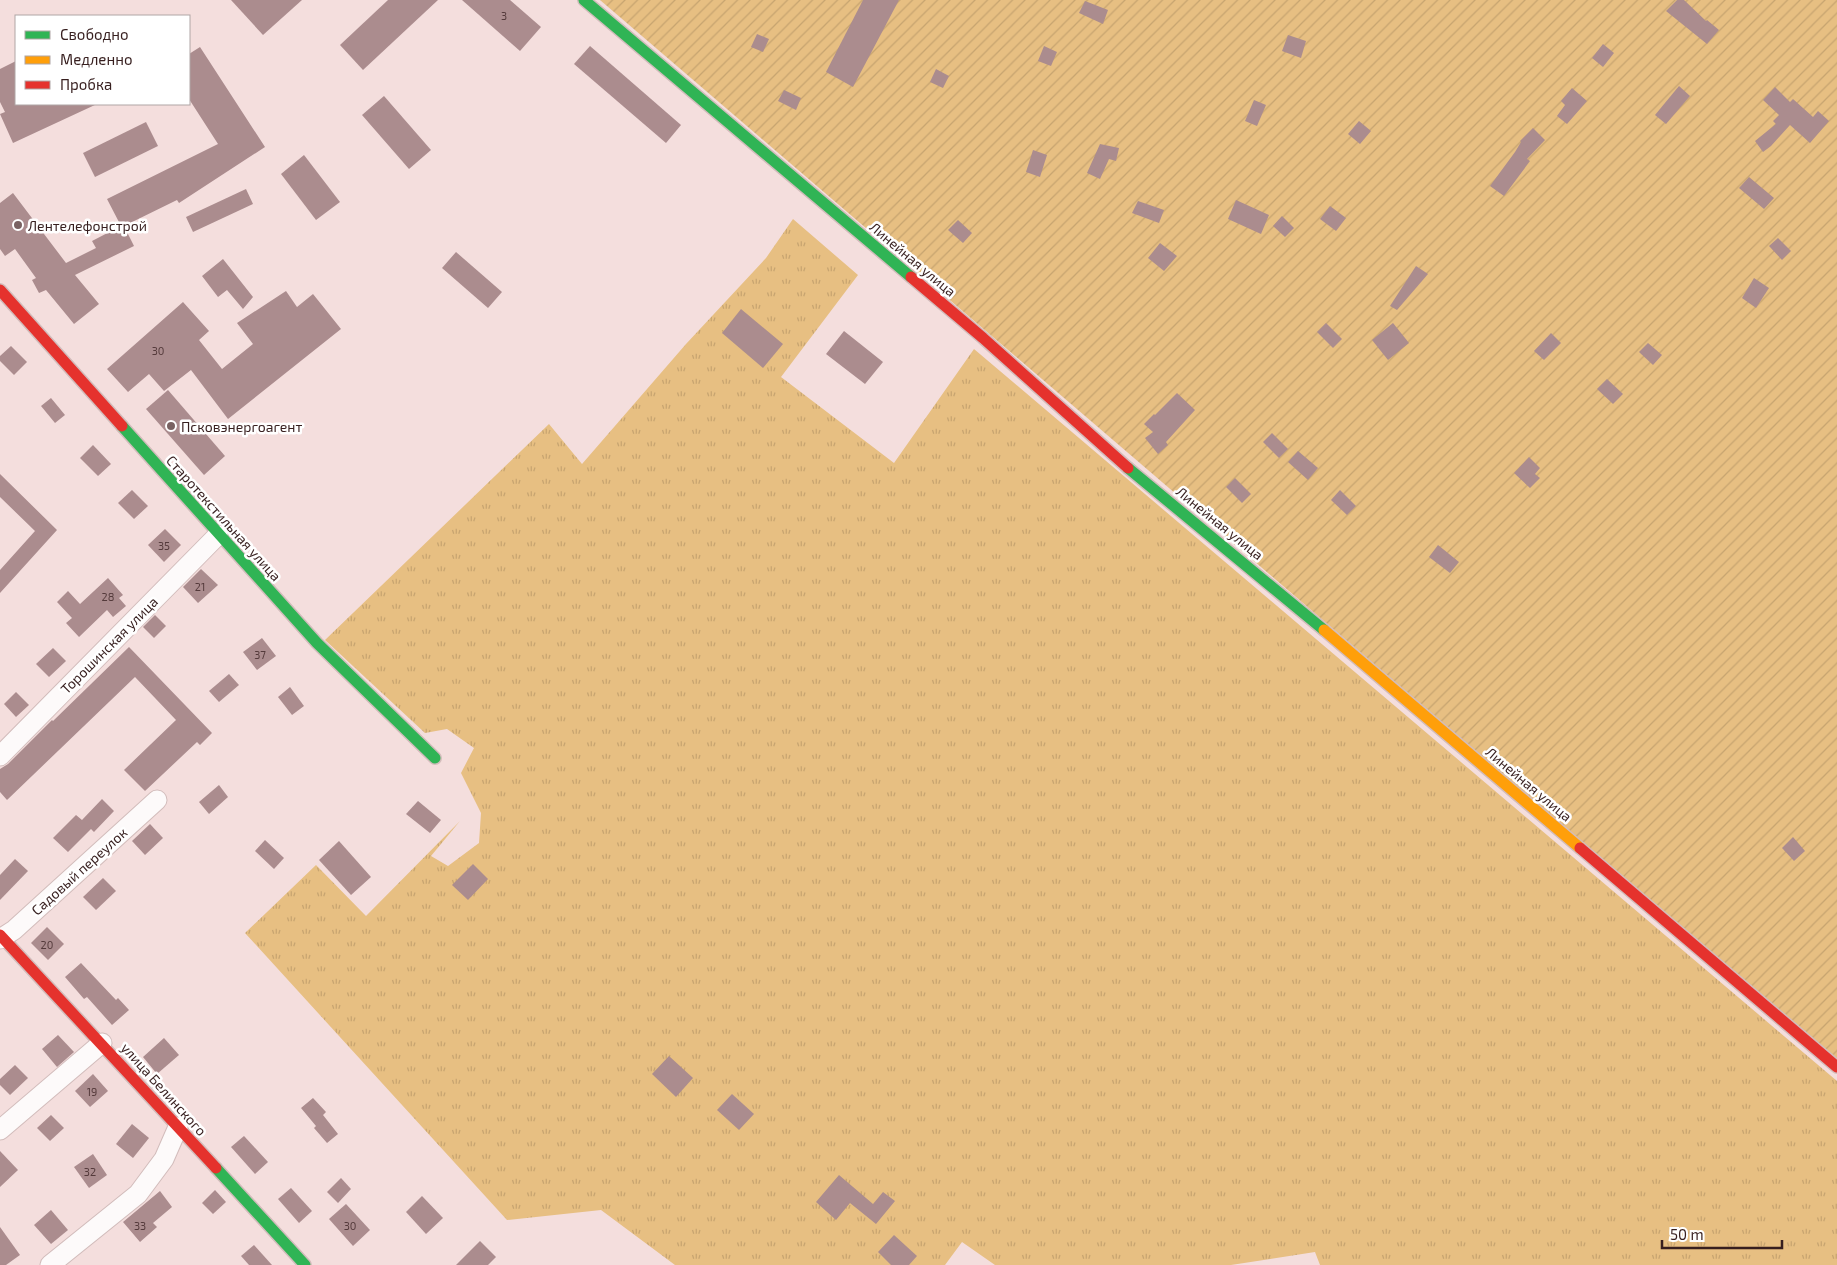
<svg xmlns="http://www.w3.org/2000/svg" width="1837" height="1265" font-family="'Exo 2',sans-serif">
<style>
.grass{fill:url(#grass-tufts)}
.garden{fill:url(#garden-furrows)}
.building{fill:#ab8c8e}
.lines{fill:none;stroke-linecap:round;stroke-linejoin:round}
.street-casing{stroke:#d2bcbb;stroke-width:21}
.fast-casing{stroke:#d2bcbb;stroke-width:14}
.slow-casing{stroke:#d2bcbb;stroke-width:14}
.jam-casing{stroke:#d2bcbb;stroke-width:14}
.street{stroke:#fdfafa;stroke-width:19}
.fast{stroke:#30b455;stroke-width:11}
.slow{stroke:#ff9f0a;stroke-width:11}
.jam{stroke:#e5322d;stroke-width:11}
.poi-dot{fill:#796262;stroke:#fff;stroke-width:2}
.labels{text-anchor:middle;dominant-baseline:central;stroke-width:5;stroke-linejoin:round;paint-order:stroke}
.number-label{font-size:11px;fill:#543a3b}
.poi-label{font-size:14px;fill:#371f1f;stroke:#fff;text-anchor:start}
.street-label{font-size:14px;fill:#371f1f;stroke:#fff}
</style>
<defs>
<pattern id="grass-tufts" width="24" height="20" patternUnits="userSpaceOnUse" patternTransform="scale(1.25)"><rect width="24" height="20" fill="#e7bf82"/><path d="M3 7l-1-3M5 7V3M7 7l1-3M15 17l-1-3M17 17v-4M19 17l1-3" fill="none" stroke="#c7a470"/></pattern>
<pattern id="garden-furrows" width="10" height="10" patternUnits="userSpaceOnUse" patternTransform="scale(1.25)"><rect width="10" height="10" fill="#e7bf82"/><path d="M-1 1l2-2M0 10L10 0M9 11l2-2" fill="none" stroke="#c7a470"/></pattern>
</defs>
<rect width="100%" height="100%" fill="#f4dedd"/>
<!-- grass -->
<path class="grass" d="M793,219l65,56 -77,102 113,86 80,-114 863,732v184h-517l-5,-13 -84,13h-236l-33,-23 -17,23h-270l-74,-55 -94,10 -262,-287 71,-68 50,51 94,-95 -29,35 17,10 31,-23 2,-30 -20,-40 13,-25 -27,-19 -22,4 -100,-93 224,-216 33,40 104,-120 80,-86z"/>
<!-- garden -->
<path class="garden" d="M600,0h1237v1061z"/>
<!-- building -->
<g class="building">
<path d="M231,0h71l-39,35z"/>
<path d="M388,0h50l-75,70 -23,-25z"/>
<path d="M462,0h48l31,27 -21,24z"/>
<path d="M863,0h36l-46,87 -27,-15z"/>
<path d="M1677,0h7l22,21 1,-1 12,10 -12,14 -41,-33z"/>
<path d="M1085,1l23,9 -5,14 -24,-11z"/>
<path d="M757,34l12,5 -6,13 -12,-5z"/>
<path d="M1288,35l18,6 -5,17 -19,-7z"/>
<path d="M1603,44l11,9 -11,14 -11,-9z"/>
<path d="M590,46l91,79 -15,18 -92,-79z"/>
<path d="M1044,46l13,6 -6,14 -13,-5z"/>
<path d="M200,47l65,100 -86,56 -2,-3 -53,26 10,20 -59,29 24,29 -25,20 -28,-34 -7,3 -7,-13 4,-2 -21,-29 -10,7 -5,-7v-46l13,-10 53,70 30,-15 -4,-7 29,-15 -14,-27 111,-55 -29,-45v-45z"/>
<path d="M16,61v43h81l-84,39 -13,-29 5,-2 -5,-10v-33z"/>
<path d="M936,69l13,7 -6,12 -13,-6z"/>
<path d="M1679,86l11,10 -24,28 -11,-9z"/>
<path d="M1775,87l15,15 3,-3 20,18 5,-6 11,10 -19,22 -20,-18 -19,21 -8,6 -8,-11 21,-17 -3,-3 6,-6 -16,-15z"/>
<path d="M1572,88l15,13 -20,23 -10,-8 8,-11 -4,-4z"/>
<path d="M784,90l17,8 -5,12 -18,-9z"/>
<path d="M384,96l47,54 -22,19 -47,-54z"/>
<path d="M1254,100l12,5 -9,21 -12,-5z"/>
<path d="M1359,121l12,10 -11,13 -12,-10z"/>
<path d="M146,122l12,24 -63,31 -12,-24z"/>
<path d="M1533,128l12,12 -18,19 3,2 -26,35 -14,-10 25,-34 6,-10 -1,-1z"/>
<path d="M1100,144l19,4 -3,13 -7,-2 -9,20 -13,-6z"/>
<path d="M1033,150l14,5 -7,22 -14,-5z"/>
<path d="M304,155l36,47 -24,18 -35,-46z"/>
<path d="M1749,177l25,21 -10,11 -25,-21z"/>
<path d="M246,189l7,15 -60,28 -7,-15z"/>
<path d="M1236,200l33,15 -8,19 -33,-15z"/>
<path d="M1138,201l26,9 -5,13 -27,-10z"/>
<path d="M1330,206l16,12 -10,13 -16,-12z"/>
<path d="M1282,216l12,12 -9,9 -12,-11z"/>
<path d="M958,220l14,13 -9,10 -15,-13z"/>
<path d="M1778,238l13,13 -9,9 -13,-14z"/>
<path d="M1160,243l17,13 -13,15 -16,-13z"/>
<path d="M456,252l46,40 -14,16 -46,-40z"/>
<path d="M223,259l30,38 -10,12 -16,-19 -9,7 -16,-21z"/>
<path d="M1416,266l12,8 -31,36 -7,-4z"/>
<path d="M1754,278l15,10 -13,20 -14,-10z"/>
<path d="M286,291l11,16 16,-13 28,35 -113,90 -37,-49 -27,21 -15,-17 -21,18 -21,-23 76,-67 26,29 -10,9 23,29 31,-25 -16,-21z"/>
<path d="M741,309l42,35 -20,24 -41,-35z"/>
<path d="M1326,323l16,16 -9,9 -16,-16z"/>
<path d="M1393,323l16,20 -21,17 -16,-20z"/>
<path d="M844,331l39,31 -18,22 -39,-30z"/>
<path d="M1551,333l10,10 -17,17 -10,-9z"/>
<path d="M1648,343l14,12 -9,10 -14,-13z"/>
<path d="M11,346l16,16 -13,13 -14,-14v-5z"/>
<path d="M1607,379l16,15 -10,10 -16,-15z"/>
<path d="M168,390l57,66 -21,19 -58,-66z"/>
<path d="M1177,393l18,17 -29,32 2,3 -10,9 -13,-16 8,-6 -9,-8 10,-10 1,1z"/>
<path d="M51,398l14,17 -10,8 -14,-17z"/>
<path d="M1272,433l16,16 -9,9 -16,-16z"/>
<path d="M93,445l18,19 -13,12 -18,-18z"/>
<path d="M1298,451l20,17 -10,12 -20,-18z"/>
<path d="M1529,457l11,11 -5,6 5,4 -10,10 -16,-15z"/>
<path d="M0,474l57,56 -57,63v-23l35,-39 -35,-34z"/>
<path d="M1235,478l16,16 -9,9 -16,-16z"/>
<path d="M132,490l16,16 -14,13 -16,-16z"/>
<path d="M1340,490l16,16 -9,9 -16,-15z"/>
<path d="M165,529l16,16 -17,17 -16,-17z"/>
<path d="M1438,545l21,17 -9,11 -21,-16z"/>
<path d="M201,569l17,16 -20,18 -15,-16z"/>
<path d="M108,578l15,17 -4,3 7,8 -13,11 -6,-7 -28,27 -13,-14 6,-5 -15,-16 11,-11 12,13z"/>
<path d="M155,615l11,11 -12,12 -11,-11z"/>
<path d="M262,638l14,18 -19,14 -14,-18z"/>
<path d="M129,647l83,86 -12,12 -3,-3 -52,49 -21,-21 52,-50 -41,-43 -128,123 -7,-8v-23l8,-5 44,-44 1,1z"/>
<path d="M53,648l13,13 -17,16 -13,-13z"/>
<path d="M229,674l10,11 -20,17 -10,-11z"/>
<path d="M290,687l14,19 -12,9 -14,-18z"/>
<path d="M16,692l13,13 -13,12 -12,-13z"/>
<path d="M219,785l9,12 -19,17 -10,-12z"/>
<path d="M102,799l12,12 -20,21 -3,-3 -23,23 -15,-14 23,-23 6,5z"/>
<path d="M418,801l23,19 -11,13 -24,-19z"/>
<path d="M150,824l13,14 -18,17 -13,-14z"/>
<path d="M1793,837l12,14 -11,10 -12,-13z"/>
<path d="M265,840l19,18 -10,11 -19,-18z"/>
<path d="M339,841l32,36 -20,18 -32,-35z"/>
<path d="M15,859l13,12 -28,29v-25z"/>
<path d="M473,864l15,15 -20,21 -16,-15z"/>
<path d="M103,878l13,13 -20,19 -13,-13z"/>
<path d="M47,927l17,17 -16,16 -17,-17z"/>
<path d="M81,963l35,37 2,-2 11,12 -17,15 -25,-28 -3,2 -19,-22z"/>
<path d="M58,1035l16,17 -17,15 -15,-18z"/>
<path d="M164,1038l15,17 -22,19 -14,-17z"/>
<path d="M669,1056l24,22 -17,19 -24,-23z"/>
<path d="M15,1065l13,13 -18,17 -10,-10v-6z"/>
<path d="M93,1074l15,17 -18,16 -15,-16z"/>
<path d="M732,1094l22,20 -15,16 -22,-20z"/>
<path d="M313,1098l13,14 -3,3 15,19 -11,9 -13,-15 2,-2 -15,-18z"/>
<path d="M51,1115l13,13 -14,13 -13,-13z"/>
<path d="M132,1124l17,14 -16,20 -17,-14z"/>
<path d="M244,1136l24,26 -13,12 -24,-27z"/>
<path d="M0,1151l18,19 -18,17z"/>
<path d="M93,1154l14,21 -18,13 -15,-21z"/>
<path d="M839,1175l34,29 10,-12 12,9 -19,23 -26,-21 -14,17 -20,-18z"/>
<path d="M341,1178l10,11 -13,14 -11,-11z"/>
<path d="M291,1188l21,23 -13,12 -21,-24z"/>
<path d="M215,1190l11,12 -13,12 -11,-11z"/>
<path d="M160,1191l12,16 -19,16 4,4 -17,15 -17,-20z"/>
<path d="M422,1196l21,22 -17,16 -20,-22z"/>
<path d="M346,1204l24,26 -17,16 -24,-27z"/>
<path d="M51,1210l17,20 -17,14 -17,-19z"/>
<path d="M0,1227l20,28 -14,10h-6z"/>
<path d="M894,1235l23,21 -8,9h-18l-13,-13z"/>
<path d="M480,1241l16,16 -8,8h-32z"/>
<path d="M254,1245l18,20h-23l-8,-9z"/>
</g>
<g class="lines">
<defs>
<g id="street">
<path d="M0,756l218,-221"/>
<path d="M0,939l14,-9 143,-130"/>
<path d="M0,1130l102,-87"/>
<path d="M50,1265l88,-71 26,-35 14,-32"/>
</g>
<g id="fast">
<path d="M584,0l327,277"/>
<path d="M122,426l195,217 118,115"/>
<path d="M1128,468l196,162"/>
<path d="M216,1168l89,97"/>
</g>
<path id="slow" d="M1324,630l256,218"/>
<g id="jam">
<path d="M911,277l72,61 145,130"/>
<path d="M0,290l122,136"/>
<path d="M1580,848l257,219"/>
<path d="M0,935l216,233"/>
</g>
</defs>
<!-- street casing -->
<use href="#street" class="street-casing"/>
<!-- fast casing -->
<use href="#fast" class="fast-casing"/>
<!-- slow casing -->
<use href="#slow" class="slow-casing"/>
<!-- jam casing -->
<use href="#jam" class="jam-casing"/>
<!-- street -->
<use href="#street" class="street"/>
<!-- fast -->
<use href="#fast" class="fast"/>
<!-- slow -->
<use href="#slow" class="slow"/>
<!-- jam -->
<use href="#jam" class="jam"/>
</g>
<!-- markers -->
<g class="poi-dot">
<circle cx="18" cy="225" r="5"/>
<circle cx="171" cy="426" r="5"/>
</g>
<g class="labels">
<!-- number labels -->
<g class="number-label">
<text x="504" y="15">3</text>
<text x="158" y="350">30</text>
<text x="164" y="545">35</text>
<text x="200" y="586">21</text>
<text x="108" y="596">28</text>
<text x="260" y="654">37</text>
<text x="47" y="944">20</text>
<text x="92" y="1091">19</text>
<text x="90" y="1171">32</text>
<text x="140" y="1225">33</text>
<text x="350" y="1225">30</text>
</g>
<!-- poi labels -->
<g class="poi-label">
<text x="28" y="225">Лентелефонстрой</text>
<text x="181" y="426">Псковэнергоагент</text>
</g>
<!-- street labels -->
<g class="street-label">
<text transform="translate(913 259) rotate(40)">Линейная улица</text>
<text transform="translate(224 518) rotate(48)">Старотекстильная улица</text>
<text transform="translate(1220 523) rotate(39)">Линейная улица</text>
<text transform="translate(109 645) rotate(-45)">Торошинская улица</text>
<text transform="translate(1529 784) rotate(40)">Линейная улица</text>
<text transform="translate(79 871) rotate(-42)">Садовый переулок</text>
<text transform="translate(164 1089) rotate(48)">улица Белинского</text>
</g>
</g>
<!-- legend -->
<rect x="15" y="15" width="175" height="90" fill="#ffffff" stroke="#afa5a5"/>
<rect x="25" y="31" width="25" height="8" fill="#30b455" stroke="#afa5a5"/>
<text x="60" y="40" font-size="15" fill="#371f1f">Свободно</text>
<rect x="25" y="56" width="25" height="8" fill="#ff9f0a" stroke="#afa5a5"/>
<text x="60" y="65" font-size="15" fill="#371f1f">Медленно</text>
<rect x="25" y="81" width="25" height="8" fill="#e5322d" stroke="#afa5a5"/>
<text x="60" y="90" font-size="15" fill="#371f1f">Пробка</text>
<!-- scale -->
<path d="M1662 1240v8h120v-8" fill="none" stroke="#371f1f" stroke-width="2.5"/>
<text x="1670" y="1240" font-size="15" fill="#371f1f" stroke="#ffffff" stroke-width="4" paint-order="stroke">50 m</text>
</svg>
